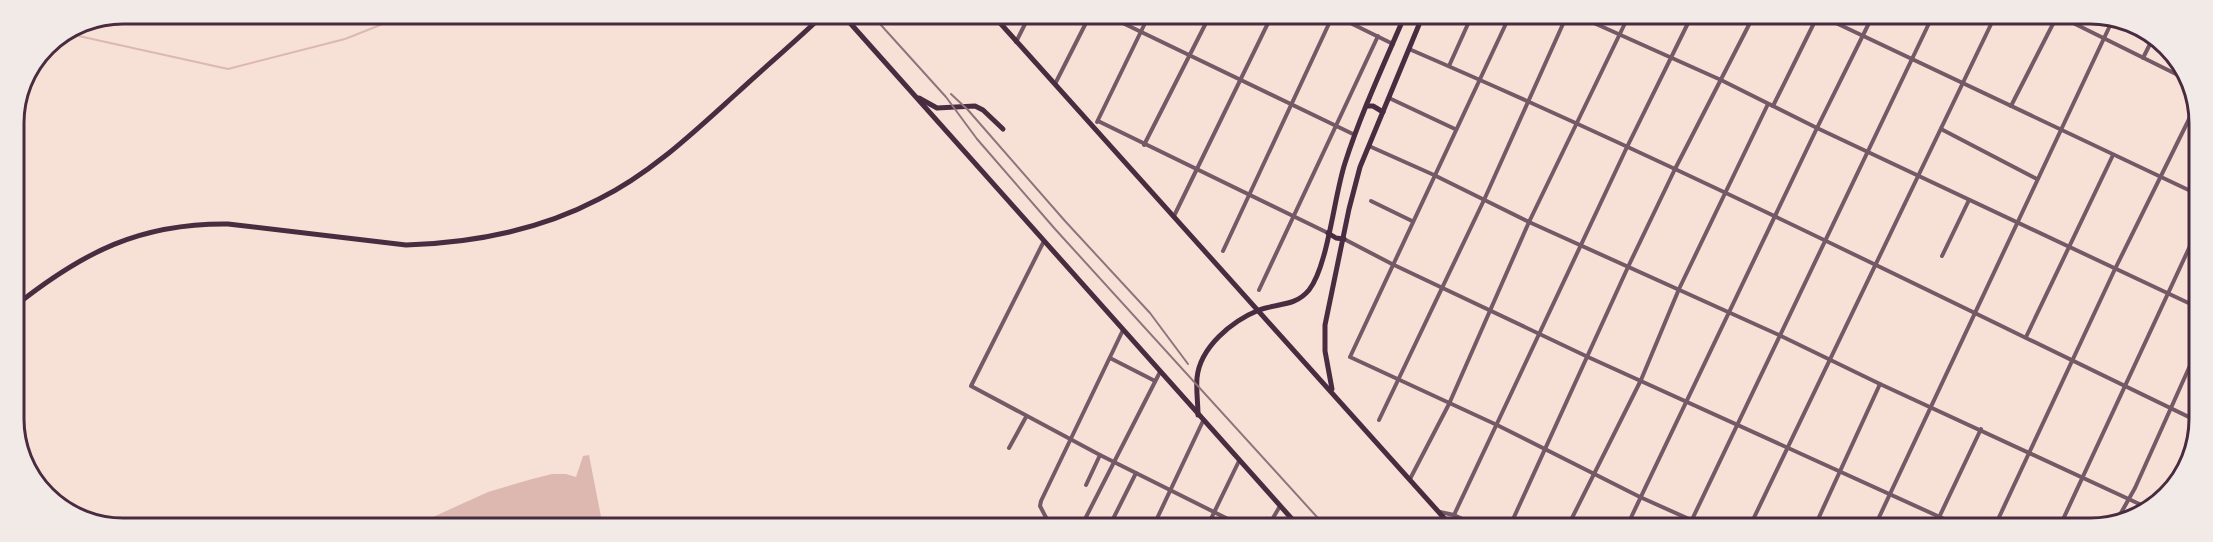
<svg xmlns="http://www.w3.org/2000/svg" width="2213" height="542" font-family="'Noto Sans',sans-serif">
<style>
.water{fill:#dcb8b0}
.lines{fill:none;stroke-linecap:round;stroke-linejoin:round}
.stream{stroke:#dcb8b0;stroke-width:2}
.minor{stroke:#755966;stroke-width:4}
.secondary{stroke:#4a2c40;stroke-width:5}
.primary{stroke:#4a2c40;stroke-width:6}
.rail{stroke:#8f747c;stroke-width:2}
.rim{fill:none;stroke:#4a2c40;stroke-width:3}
</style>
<rect width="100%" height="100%" fill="#f7e1d7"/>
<!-- water -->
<path class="water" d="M589,455l14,72h-192l77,-35 44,-13 20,-5h14l10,3 7,-21z"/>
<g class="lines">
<!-- stream -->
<path class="stream" d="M65,33l163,36 117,-30 63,-25"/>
<!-- minor -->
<g class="minor">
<path d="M1106,15l249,120"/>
<path d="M1334,15l59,29"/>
<path d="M1510,15l-160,342 147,68 143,72 69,31"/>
<path d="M1576,15l145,65 96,48 380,179"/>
<path d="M1819,15l378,179"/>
<path d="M2059,16l127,63"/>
<path d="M1016,42l14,-28"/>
<path d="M1409,49c267,115 527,246 788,372"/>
<path d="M2143,58l10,-20"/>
<path d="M1449,66l23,-51"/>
<path d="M1055,84l35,-69"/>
<path d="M1389,98l66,31"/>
<path d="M1773,106l45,-91"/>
<path d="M2011,106l46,-90"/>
<path d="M1098,121l230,112"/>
<path d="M1097,122l52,-107"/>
<path d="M1941,129l96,50"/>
<path d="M1144,145l66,-130"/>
<path d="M1369,146l65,29 95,47 250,113 101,49 268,124"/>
<path d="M1371,201l41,20"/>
<path d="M1174,216l98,-201"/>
<path d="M1344,239l48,25 196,93 376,171"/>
<path d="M1044,241l-73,145 129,69 144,72"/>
<path d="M1223,251l110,-236"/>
<path d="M1942,256l27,-56"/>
<path d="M1259,290l119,-254"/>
<path d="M2026,337l87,-182"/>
<path d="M1110,358l45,23"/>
<path d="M2191,363l6,3"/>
<path d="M1379,420l105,-220 83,-185"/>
<path d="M1009,448l17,-31"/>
<path d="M1410,479l39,-75 80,-182 100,-207"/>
<path d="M1086,485l14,-30"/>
<path d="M1440,512l14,3 27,13"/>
<path d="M1454,515l173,-368 65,-132"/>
<path d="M2117,520l18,-32 62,-138"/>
<path d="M1084,521l76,-149"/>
<path d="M1051,527l-11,-21 1,-5 82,-171"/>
<path d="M1109,527l27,-54"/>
<path d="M1153,527l50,-106"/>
<path d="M1207,527l32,-66"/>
<path d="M1270,527l3,-9 7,-12"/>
<path d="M1509,528l119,-261 47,-98 79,-154"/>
<path d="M1567,528l74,-148 38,-91 89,-185"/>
<path d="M1626,528l191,-400 56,-113"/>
<path d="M1688,528l245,-513"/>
<path d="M1749,528l246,-512"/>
<path d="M1814,528l66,-144"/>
<path d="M1874,528l240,-511"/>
<path d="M1934,528l47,-99"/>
<path d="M1994,528l121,-259 82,-166"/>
<path d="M2059,528l138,-297"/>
</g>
<!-- secondary -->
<g class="secondary">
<path d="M842,14l458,514"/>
<path d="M992,14l461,514"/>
<path d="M919,98l18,10 38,-2 8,4 20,19"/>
<path d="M1367,106h6l10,6"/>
<path d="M1328,233l8,5 8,1"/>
<path d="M15,306c68,-54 125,-83 213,-82l178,21c66,-2 134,-15 193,-46 51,-25 95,-67 137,-105 29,-27 59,-52 88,-80"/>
<path d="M1332,389l-7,-38v-26l24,-116 11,-42 63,-152"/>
<path d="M1198,415c0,-12 -2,-25 -1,-37 3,-31 35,-57 62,-68 18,-7 36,-3 50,-20 19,-24 25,-94 36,-127 16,-50 39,-99 60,-148"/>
</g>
<!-- primary -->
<path class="primary" d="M1476,528l2,-2"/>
<!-- rail -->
<g class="rail">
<path d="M871,14l75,83 31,42 78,90 272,299"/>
<path d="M951,94l17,16 97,111 85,92 38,51"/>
</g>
</g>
<!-- crop -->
<path d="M0 0H2213V542H0ZM123 24H2090A99 99 0 0 1 2189 123V419A99 99 0 0 1 2090 518H123A99 99 0 0 1 24 419V123A99 99 0 0 1 123 24Z" fill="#f1eae7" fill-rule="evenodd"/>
<path class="rim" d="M123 24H2090A99 99 0 0 1 2189 123V419A99 99 0 0 1 2090 518H123A99 99 0 0 1 24 419V123A99 99 0 0 1 123 24Z"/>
</svg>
